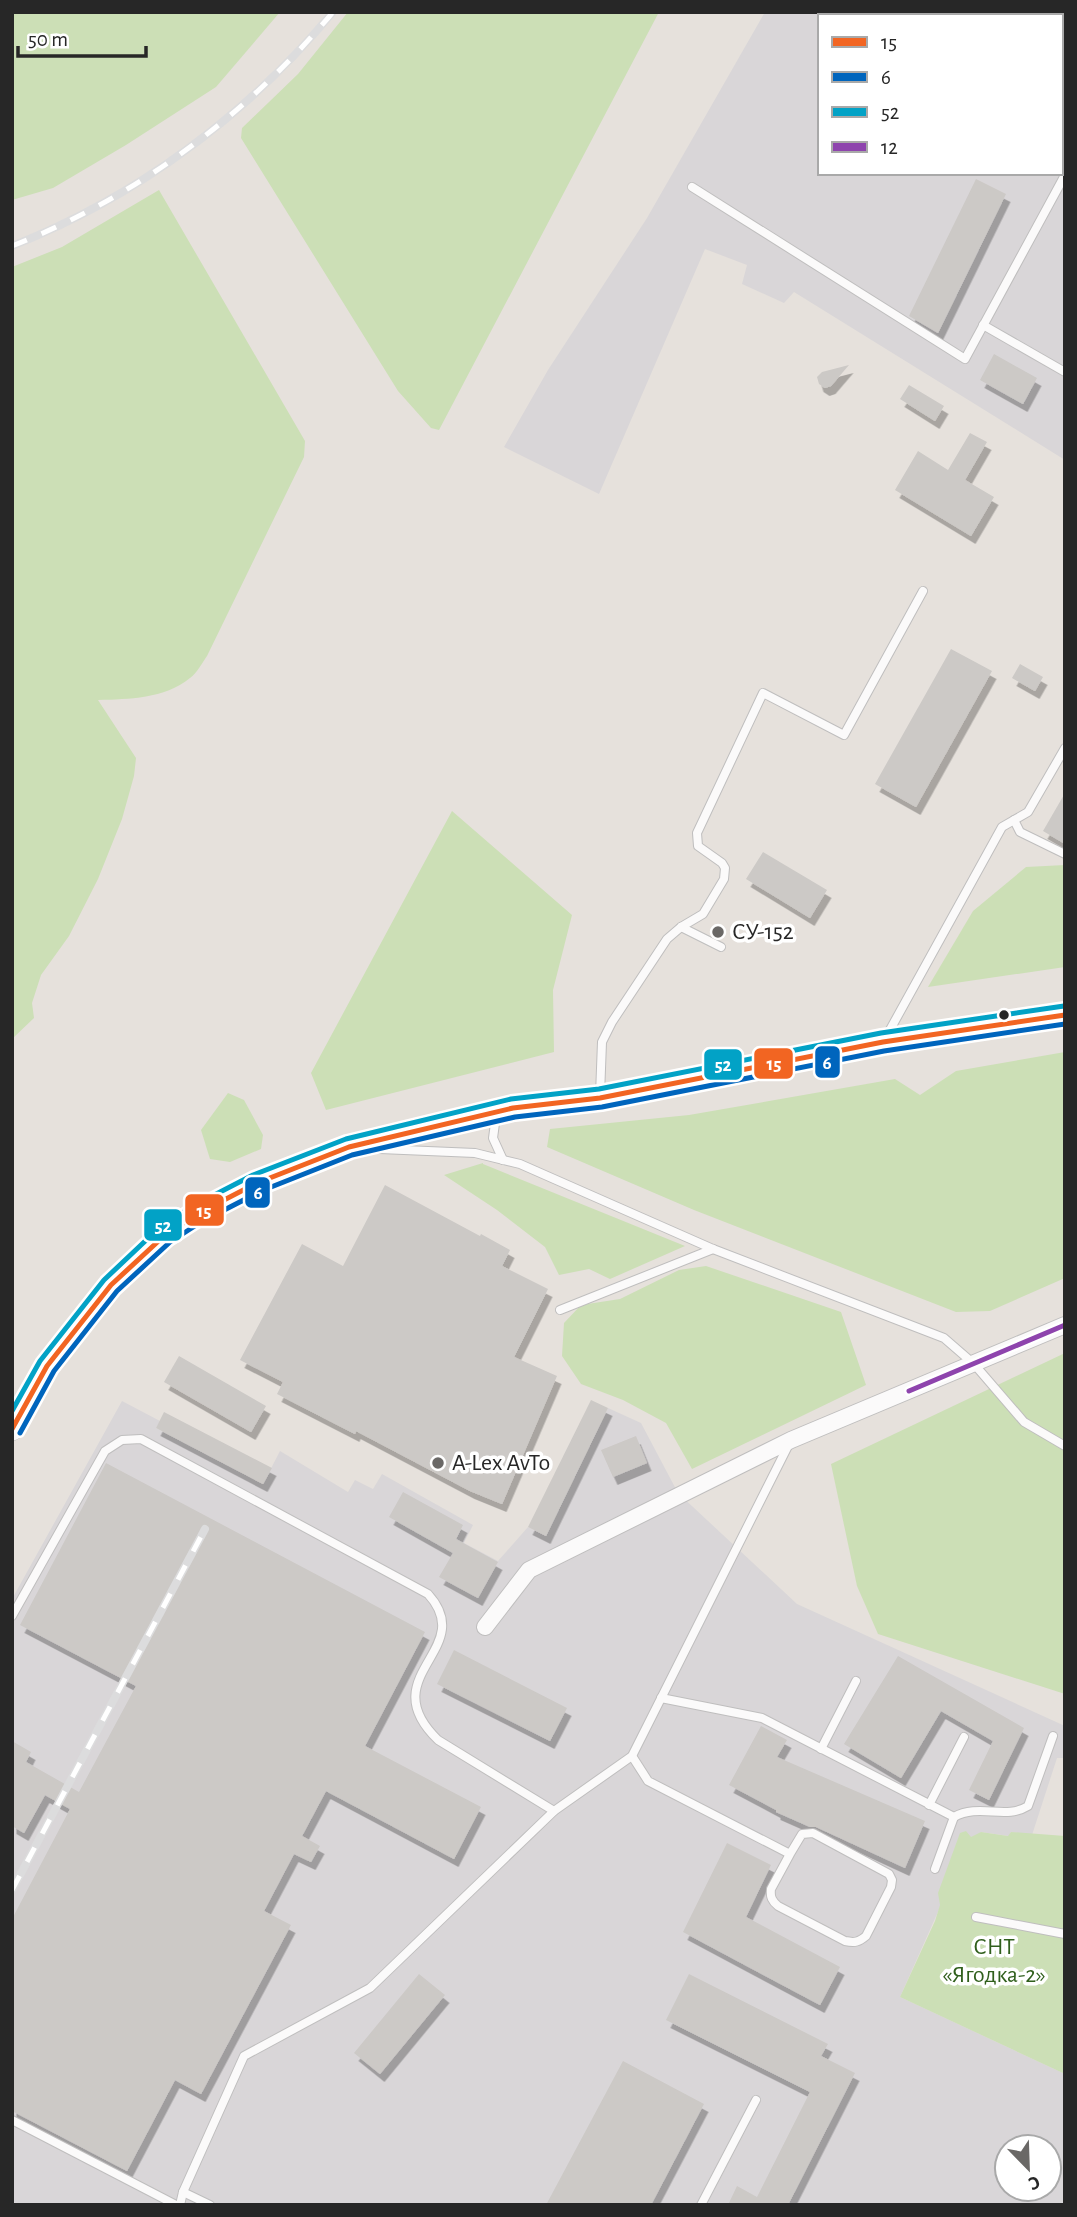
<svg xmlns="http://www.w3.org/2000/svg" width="1077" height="2217" font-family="'Alegreya Sans',sans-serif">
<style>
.industrial{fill:#d9d6d8;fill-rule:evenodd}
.green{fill:#ccdfb6}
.building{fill:#ccc9c6;filter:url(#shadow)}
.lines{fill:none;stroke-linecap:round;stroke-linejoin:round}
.service-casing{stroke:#bfbebe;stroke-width:10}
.minor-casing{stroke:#bfbebe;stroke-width:18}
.secondary-casing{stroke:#bfbebe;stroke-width:24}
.service{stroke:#fbfafa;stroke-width:8}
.minor{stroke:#fbfafa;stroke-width:16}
.secondary{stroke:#fbfafa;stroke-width:23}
.rail-casing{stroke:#dcdcdd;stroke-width:8}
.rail{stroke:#fff;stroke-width:5;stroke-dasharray:16;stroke-linecap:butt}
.bus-1-casing{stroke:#fff;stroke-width:10}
.bus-2-casing{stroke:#fff;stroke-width:10}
.bus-3-casing{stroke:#fff;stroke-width:10}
.bus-4-casing{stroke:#fff;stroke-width:10}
.bus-1{stroke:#f26522;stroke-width:5}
.bus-2{stroke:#0065bd;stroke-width:5}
.bus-3{stroke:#02a2c6;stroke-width:5}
.bus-4{stroke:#8e44ad;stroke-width:5}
.poi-dot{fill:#6a6866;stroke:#fff;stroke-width:2.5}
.bus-dot{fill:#272727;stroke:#fff;stroke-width:2.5}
.labels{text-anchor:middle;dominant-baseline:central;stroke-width:7;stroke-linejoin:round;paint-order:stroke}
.poi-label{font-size:24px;fill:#272727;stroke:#fff;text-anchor:start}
.park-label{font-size:24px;fill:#305f1c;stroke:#fff}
.line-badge{stroke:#fff;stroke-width:2.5}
.badge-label{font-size:19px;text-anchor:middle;font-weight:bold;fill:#fff}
</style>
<defs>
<filter id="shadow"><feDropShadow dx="4.5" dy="8" stdDeviation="0" flood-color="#0004"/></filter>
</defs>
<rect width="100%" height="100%" fill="#e6e1dc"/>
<!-- industrial -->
<g class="industrial">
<path d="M765,12h300v448l-271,-168 -10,11 -42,-19 5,-19 -42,-16 -106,245 -95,-47 44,-77 99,-152zM820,16h241v157h-241z"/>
<path d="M122,1401l38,20 -4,7 107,56 17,-33 68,41 7,-12 18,9 9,-15 91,51 -9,18 34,18 30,-34 18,8 62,-127 33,15 37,70 119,111 268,122v32h-8l-25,77 -21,-3 -2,4 -28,-4 -40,73 -41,92 165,77v131h-1053v-606zM1007,2147h42v42h-42z"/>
</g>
<!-- green -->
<g class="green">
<path d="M12,12h268l-64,75 -90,58 -73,43 -41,12z"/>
<path d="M348,12h311l-220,418 -8,-2 -33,-37 -157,-253 1,-10 56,-54z"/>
<path d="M159,190l146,251 -1,16 -97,199c-5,7 -10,17 -17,22 -26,21 -61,21 -92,22l38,58 -2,18 -12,43 -24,60 -29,57 -28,39 -9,28 2,15 -22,21v-772l50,-20z"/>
<path d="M452,811l120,104 -19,75 1,62 -228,58 -15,-37z"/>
<path d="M1065,865v102l-137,20 45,-76 53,-44z"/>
<path d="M1065,1052v226l-75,33 -34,1 -262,-102 -147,-63 3,-18 139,-14 206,-36 25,16 36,-24z"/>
<path d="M228,1093l16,7 19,35 -2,14 -31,13 -20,-3 -9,-29z"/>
<path d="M483,1163v1l202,82 -75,33 -21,-10 -30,6 -14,-28 -48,-37 -53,-35z"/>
<path d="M706,1266l135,46 25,73 -174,84 -26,-46 -43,-23 -42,-16 -19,-28 2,-33 17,-18 39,-6 59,-29z"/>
<path d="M1065,1353v341l-187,-60 -21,-48 -26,-122z"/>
<path d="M966,1831l5,6 10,-5 27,4 3,-4 54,4v238l-165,-77 35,-76 5,-16 -2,-12 22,-60z"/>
</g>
<!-- building -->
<g class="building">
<path d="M976,179l30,15 -68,139 -29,-17z"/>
<path d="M994,354l43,24 -14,26 -43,-24z"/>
<path d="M849,365l-18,21 -6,2 -6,-4 -2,-7 5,-5z"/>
<path d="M909,385l35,21 -9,15 -35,-22z"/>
<path d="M970,433l17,9 -22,38 29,17 -23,39 -76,-46 23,-39 30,19z"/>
<path d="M951,649l41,22 -76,136 -41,-23z"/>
<path d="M1020,664l23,13 -8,14 -23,-13z"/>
<path d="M1065,793v51l-22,-13z"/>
<path d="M763,852l64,38 -17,28 -64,-39z"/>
<path d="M385,1185l95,51 1,-2 29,16 -8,16 46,23 -34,68 43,19 -55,128 -32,-13 -114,-60 -1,3 -78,-40 6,-12 -43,-22 62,-116 41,22z"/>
<path d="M179,1356l87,50 -15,26 -87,-50z"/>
<path d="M591,1400l17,8 -62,128 -18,-9z"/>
<path d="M164,1412l108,56 -9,16 -107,-56z"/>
<path d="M636,1436l11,27 -34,14 -12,-27z"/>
<path d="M106,1463l319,169 -60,114 116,61 -27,52 -128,-68 -24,45 18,10 -9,16 -17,-8 -30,57 27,14 -90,169 -26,-14 -48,91 -115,-60v-192l58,-110 -25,-14 -21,38 -12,-7v-85l19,11 -5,10 53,30 57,-106 -116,-61z"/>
<path d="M403,1492l60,33 -7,14 42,23 -20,36 -39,-21 14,-24 -64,-36z"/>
<path d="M454,1650l113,58 -17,33 -113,-57z"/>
<path d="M898,1656l126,72 -35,72 -20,-10 24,-49 -52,-30 -40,67 -57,-34z"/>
<path d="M761,1726l26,14 -10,17 148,64 -20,47 -89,-41h-6l-34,-15v-2l-47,-25z"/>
<path d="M727,1843l44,22 -25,52 94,50 -20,38 -137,-73z"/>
<path d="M419,1974l26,21 -65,79 -26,-21z"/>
<path d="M689,1974l139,70 -7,12 34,17 -67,132h-60l9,-19 20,11 53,-105 -144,-72z"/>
<path d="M623,2061l81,43 -53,101h-105z"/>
</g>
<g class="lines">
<defs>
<g id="service">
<path d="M692,187l273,172 100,-184"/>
<path d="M983,325l82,47"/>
<path d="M1014,820l6,12 45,22"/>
<path d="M681,927l40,20"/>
<path d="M886,1037l116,-210 26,-15 37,-64"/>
<path d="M600,1095l2,-53 10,-20 55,-83 14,-12 22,-13 21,-35 1,-11 -3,-5 -24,-17 -1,-13 66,-140 81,42 79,-144"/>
<path d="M496,1116l-3,22 10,22"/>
<path d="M380,1149l95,4 45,11 193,85 231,89 30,26 50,58 41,24"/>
<path d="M560,1310l153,-61"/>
<path d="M12,1616l93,-165 17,-11 19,-1 287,155c51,56 -57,81 10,146l116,71"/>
<path d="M661,1698l101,20 192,99 -19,52"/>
<path d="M821,1749l35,-68"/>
<path d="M632,1756l16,25 142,73 -19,35c-1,8 1,12 7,17l67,35c10,2 14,1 21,-5l25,-49 1,-7 -3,-6 -76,-41 -11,1 -12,20"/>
<path d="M929,1805l35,-68"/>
<path d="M954,1817c25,-14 52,3 74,-11l25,-70"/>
<path d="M976,1917l89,17"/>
<path d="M12,2120l164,85"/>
<path d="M183,2192l27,13"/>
<path d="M180,2205l3,-13 61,-136 126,-68 184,-177 78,-55 157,-312"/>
<path d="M701,2205l55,-105"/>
</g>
<path id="minor" d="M485,1627l44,-57 262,-130 274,-115"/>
<path id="secondary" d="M12,1429l35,-63 64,-81 28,-27 26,-23 32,-21 60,-31 92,-36 164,-39 87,-10 283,-56 182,-27"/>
</defs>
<!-- service casing -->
<use href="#service" class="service-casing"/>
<!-- minor casing -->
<use href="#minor" class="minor-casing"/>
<!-- secondary casing -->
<use href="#secondary" class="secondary-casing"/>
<!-- service -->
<use href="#service" class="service"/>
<!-- minor -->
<use href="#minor" class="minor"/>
<!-- secondary -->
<use href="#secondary" class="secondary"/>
<defs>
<g id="rail">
<path d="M12,246c125,-49 235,-131 321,-234"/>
<path d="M12,1890l193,-361"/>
</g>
</defs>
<!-- rail casing -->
<use href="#rail" class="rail-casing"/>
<!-- rail -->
<use href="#rail" class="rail"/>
<defs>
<path id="bus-1" d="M12,1429l35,-63 64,-81 54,-50 32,-21 60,-31 92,-36 164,-39 87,-10 283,-56 182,-27"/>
<path id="bus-2" d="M20,1433l34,-62 63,-80 53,-49 31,-20 60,-31 91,-36 163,-38 87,-10 282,-56 181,-27"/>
<path id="bus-3" d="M12,1411l28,-50 64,-81 55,-52 34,-22 60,-31 93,-36 165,-40 88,-10 282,-56 183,-27"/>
<path id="bus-4" d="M909,1391l156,-66"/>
</defs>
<!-- bus-1 casing -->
<use href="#bus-1" class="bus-1-casing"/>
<!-- bus-2 casing -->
<use href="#bus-2" class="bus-2-casing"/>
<!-- bus-3 casing -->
<use href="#bus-3" class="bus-3-casing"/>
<!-- bus-4 casing -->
<use href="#bus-4" class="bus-4-casing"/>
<!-- bus-1 -->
<use href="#bus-1" class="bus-1"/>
<!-- bus-2 -->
<use href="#bus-2" class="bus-2"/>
<!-- bus-3 -->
<use href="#bus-3" class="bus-3"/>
<!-- bus-4 -->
<use href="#bus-4" class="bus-4"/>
</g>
<!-- markers -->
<g class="poi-dot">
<circle cx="718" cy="932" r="7"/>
<circle cx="438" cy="1463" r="7"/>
</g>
<circle class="bus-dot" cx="1004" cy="1015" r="6"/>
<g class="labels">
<!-- poi labels -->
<g class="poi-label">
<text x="732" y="932">СУ-152</text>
<text x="452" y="1463">A-Lex AvTo</text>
</g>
<!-- park labels -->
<g class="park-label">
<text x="994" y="1947">СНТ<tspan x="994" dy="28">«Ягодка-2»</tspan></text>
</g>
</g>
<g class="line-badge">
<rect x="814" y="1045" width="27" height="34" rx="7" fill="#0065bd"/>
<rect x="753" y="1047" width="41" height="33" rx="7" fill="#f26522"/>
<rect x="703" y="1048" width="40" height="33" rx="7" fill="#02a2c6"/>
<rect x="244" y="1176" width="27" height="33" rx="7" fill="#0065bd"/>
<rect x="184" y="1193" width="41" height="34" rx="7" fill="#f26522"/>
<rect x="143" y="1208" width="40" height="34" rx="7" fill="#02a2c6"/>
</g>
<g class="badge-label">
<text x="827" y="1069">6</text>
<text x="774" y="1070">15</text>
<text x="723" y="1071">52</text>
<text x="258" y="1199">6</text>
<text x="204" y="1217">15</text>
<text x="163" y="1232">52</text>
</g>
<!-- border -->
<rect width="1077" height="2217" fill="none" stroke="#272727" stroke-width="28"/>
<!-- legend -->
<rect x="818" y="14" width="245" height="161" fill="#ffffff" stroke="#a9a9a9" stroke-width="2"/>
<rect x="832" y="37" width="35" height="10" fill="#f26522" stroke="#a9a9a9" stroke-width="2"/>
<text x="881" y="49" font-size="21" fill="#272727">15</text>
<rect x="832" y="72" width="35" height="10" fill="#0065bd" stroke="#a9a9a9" stroke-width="2"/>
<text x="881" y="84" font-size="21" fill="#272727">6</text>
<rect x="832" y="107" width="35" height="10" fill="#02a2c6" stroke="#a9a9a9" stroke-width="2"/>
<text x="881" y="119" font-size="21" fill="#272727">52</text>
<rect x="832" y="142" width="35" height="10" fill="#8e44ad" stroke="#a9a9a9" stroke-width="2"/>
<text x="881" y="154" font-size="21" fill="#272727">12</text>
<!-- north arrow -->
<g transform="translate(1028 2168) rotate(157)"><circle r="33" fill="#ffffff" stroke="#a9a9a9" stroke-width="2"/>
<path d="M0-5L12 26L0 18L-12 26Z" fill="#6a6866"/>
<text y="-10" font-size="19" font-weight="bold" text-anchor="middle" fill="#272727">С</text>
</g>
<!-- scale -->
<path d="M18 46v10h128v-10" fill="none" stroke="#272727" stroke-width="3.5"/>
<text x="28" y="46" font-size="21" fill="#272727" stroke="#ffffff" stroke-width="5" paint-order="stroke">50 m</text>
</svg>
